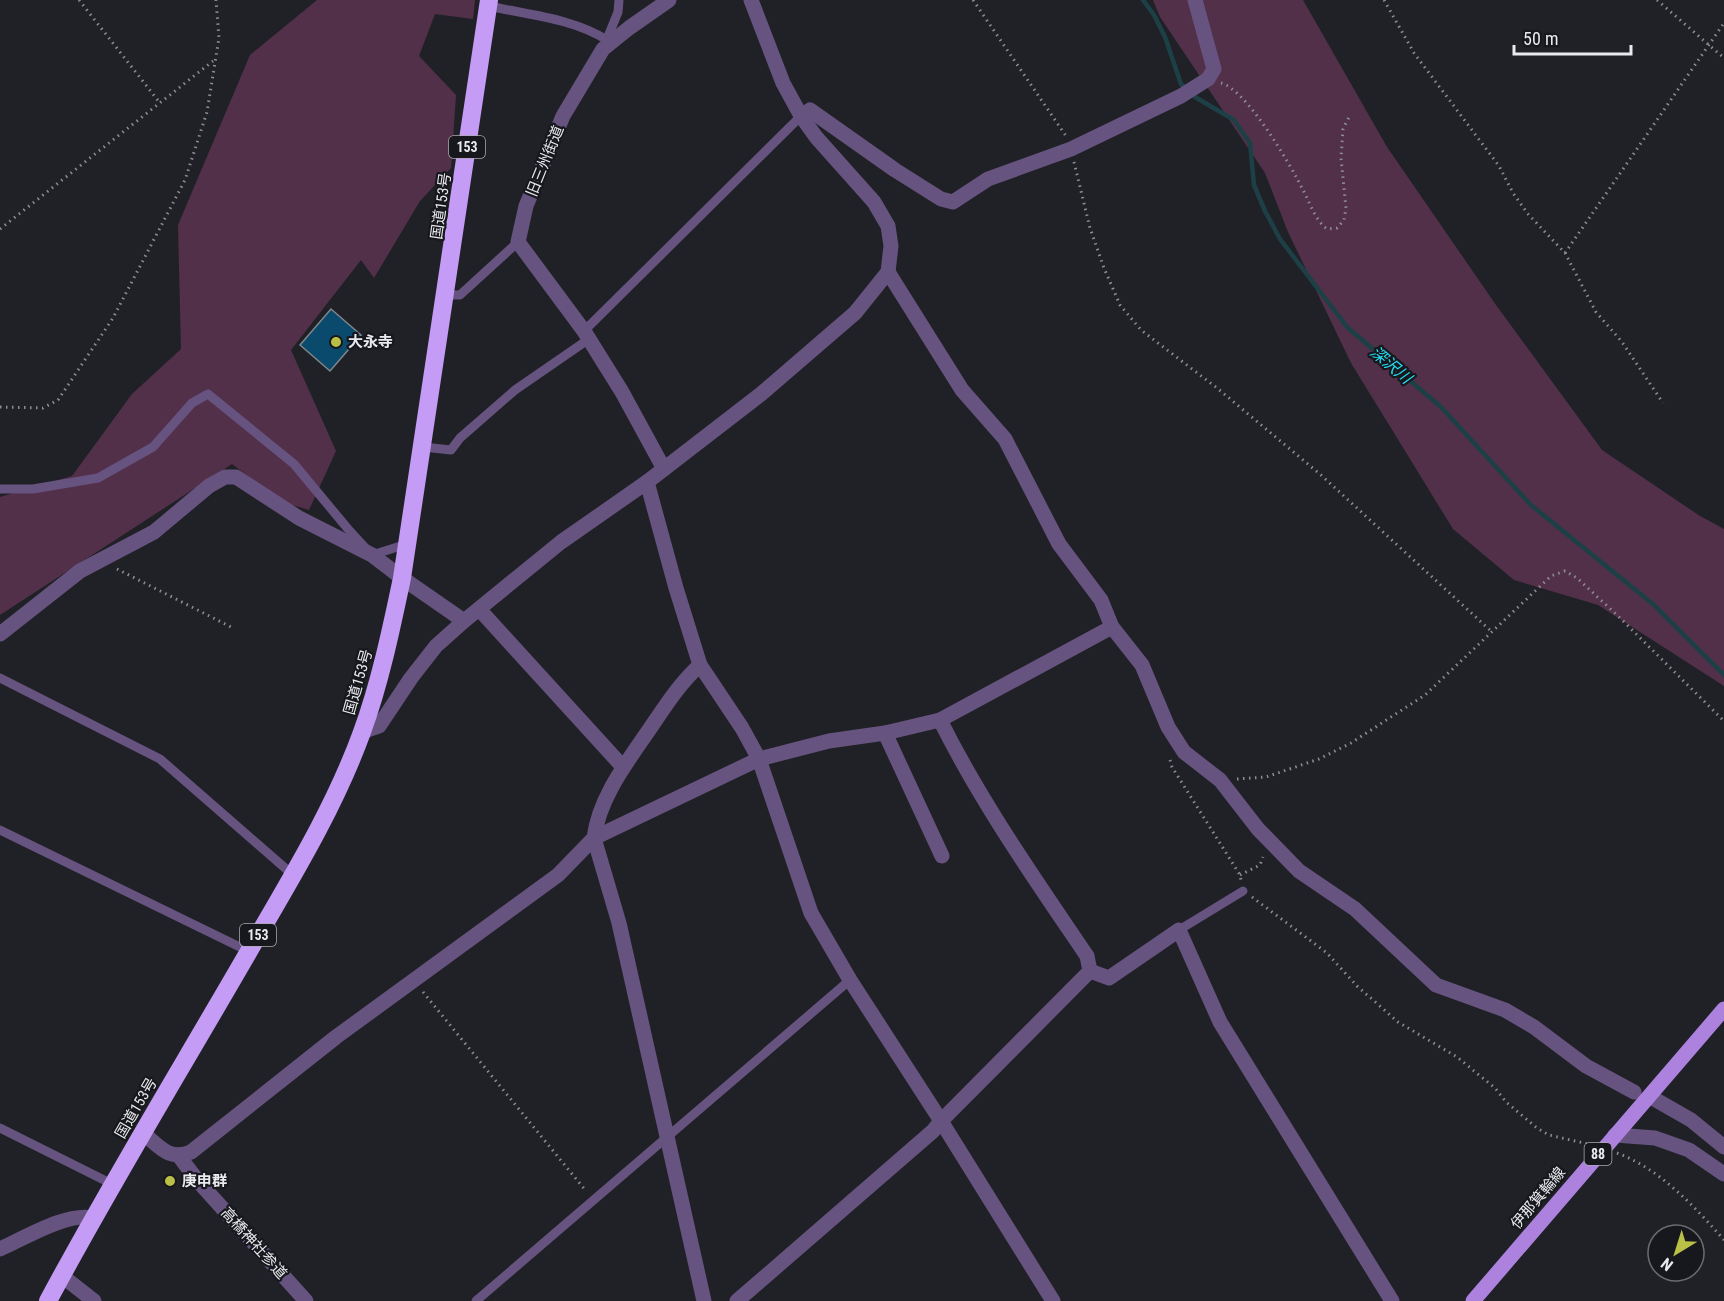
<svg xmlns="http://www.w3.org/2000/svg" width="1724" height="1301" font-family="'Roboto Condensed','Noto Sans JP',sans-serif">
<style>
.green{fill:#52304a}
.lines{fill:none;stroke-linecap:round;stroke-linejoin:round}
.stream{stroke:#1d4046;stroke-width:4.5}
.building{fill:#0a4a6d;stroke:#80868a;stroke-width:1.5}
.path{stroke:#8d8e92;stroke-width:3;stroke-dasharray:1.5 4.5;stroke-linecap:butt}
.lane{stroke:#675380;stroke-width:9}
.street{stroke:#675380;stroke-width:15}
.primary{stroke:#ad82df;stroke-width:15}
.highway{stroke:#c49bf5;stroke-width:18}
.poi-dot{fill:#bac046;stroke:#17181d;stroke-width:2}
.labels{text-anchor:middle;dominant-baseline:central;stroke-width:4.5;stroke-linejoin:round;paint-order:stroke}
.shield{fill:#17181d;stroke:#aaabaf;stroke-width:1.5}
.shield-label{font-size:14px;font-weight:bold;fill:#e9eaed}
.street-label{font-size:15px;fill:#e9eaed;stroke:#17181d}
.poi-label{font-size:15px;font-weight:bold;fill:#e9eaed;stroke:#17181d;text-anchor:start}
.water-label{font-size:16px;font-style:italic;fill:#25daf0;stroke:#17181d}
</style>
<rect width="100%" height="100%" fill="#202126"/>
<!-- green -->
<g class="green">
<path d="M317,0h158l-2,19 -38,-5 -16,42 37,39 -5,73 -31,33 -46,77 -13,-18 -70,90 45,101 -27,59 -26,-8 -51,-38 -232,151v-118l72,-21 60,-82 49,-45 -3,-124 72,-170z"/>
<path d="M1153,0h150l84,147 109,158 106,145 98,66 24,13v157l-126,-81 -84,-25 -61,-51 -102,-166 -63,-131 -23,-59 -105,-156z"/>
</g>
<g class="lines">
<!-- stream -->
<path class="stream" d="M1143,0l11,15 11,22 16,47 14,13 39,23 16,23 4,42 11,26 15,28 67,88 94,80 90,98 123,100 70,70"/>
</g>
<!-- building -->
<path class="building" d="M331,309l30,26 -31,36 -30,-26z"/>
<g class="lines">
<!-- path -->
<g class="path">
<path d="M79,0l81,103"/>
<path d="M973,0l93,136"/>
<path d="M1384,0l30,53 85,113 14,27 15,21 37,39 31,59 26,30 41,61"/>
<path d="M1657,0l67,58"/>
<path d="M1221,83c26,7 69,81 82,107 7,13 12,30 24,39l10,-1 7,-8 2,-12 -5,-50 2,-29 7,-14"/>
<path d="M1074,162l16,66 14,40 16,37 21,25 76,58 104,87 171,157"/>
<path d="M0,229l213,-168"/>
<path d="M1565,253l159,-230"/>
<path d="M0,407l43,1 15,-8 55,-82 72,-138 22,-68 12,-74 -3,-38"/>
<path d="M117,569l114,58"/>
<path d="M1170,760l2,7 68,108 1,5"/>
<path d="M1237,779l29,-2 53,-18 32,-16 74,-48 126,-119 14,-5 12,7 40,37 107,106"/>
<path d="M1240,875l20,-10 3,-8"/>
<path d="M1252,897l75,56 30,33 41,36 59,35 38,31 11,14 31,26 12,7 39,9"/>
<path d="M423,992l163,199"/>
<path d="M1617,1153c43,16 77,53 107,87"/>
</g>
<!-- lane -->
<g class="lane">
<path d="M489,6c39,9 83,12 118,34"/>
<path d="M605,44l13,-32 1,-12"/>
<path d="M446,295h14l58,-53"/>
<path d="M584,331l217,-215"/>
<path d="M423,447l28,3 9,-12 55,-48 74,-51"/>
<path d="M0,489h33l65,-11 55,-31 39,-44 16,-9 86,70 54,65 24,26 35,-11"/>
<path d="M0,678l160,81 133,116"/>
<path d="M0,830l248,121"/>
<path d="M1179,930l64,-39"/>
<path d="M0,1128l112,56"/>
<path d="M476,1301l374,-321"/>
</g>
<!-- street -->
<g class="street">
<path d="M801,116l9,-6 85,60 46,29 12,3 35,-23 83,-30 110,-53 27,-17 6,-10 -19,-69"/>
<path d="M888,272l74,118 43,49 54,105 42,56 11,27 30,38 26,62 16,25 36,28 38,49 41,42 56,38 81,76 69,25 29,17 52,39 48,26"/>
<path d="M664,469l-42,-77 -38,-61 -66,-89 8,-36 37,-90 40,-67 26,-21 40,-28"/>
<path d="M647,482l29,106 24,77 42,63 17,31 52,154 39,67 91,141 112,180"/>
<path d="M479,609l144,158"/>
<path d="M0,634l80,-63 74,-39 55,-46 16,-9h11l63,41 73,37 30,23 62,43"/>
<path d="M700,665c-20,18 -34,40 -49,62 -23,34 -52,70 -57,111l25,85 85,378"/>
<path d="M940,720c42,84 95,159 147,236l3,15"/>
<path d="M362,732l17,-6 32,-48 25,-32 28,-25 97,-79 86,-60 114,-88 94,-81 33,-41 3,-26 -3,-20 -14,-24 -58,-65 -15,-21 -18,-33 -32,-83"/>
<path d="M885,733l57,123"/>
<path d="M1090,971l19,7 70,-48 41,92 172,279"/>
<path d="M1656,1100l35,20 33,27"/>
<path d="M143,1133c17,14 26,28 48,19l145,-115 222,-162 36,-37 165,-79 70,-18 56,-8 55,-13 172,-93"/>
<path d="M1615,1135l40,3 34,12 35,24"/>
<path d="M179,1156l18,24 109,121"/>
<path d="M0,1249c25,-11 67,-37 93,-31"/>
<path d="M61,1275l33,26"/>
<path d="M737,1301l196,-170 8,-10 149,-150"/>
</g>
<!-- primary -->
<path class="primary" d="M1473,1301l251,-292"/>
<!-- highway -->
<path class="highway" d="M48,1301c62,-116 131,-229 197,-343 42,-73 88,-146 117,-226 18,-49 29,-102 40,-154l87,-578"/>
</g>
<!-- markers -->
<g class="poi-dot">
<circle cx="336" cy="342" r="6"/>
<circle cx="170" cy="1181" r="6"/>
</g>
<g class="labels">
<!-- shield labels -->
<g class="shield">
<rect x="449" y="136" width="36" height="22" rx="4.5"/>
<rect x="240" y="924" width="36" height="22" rx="4.5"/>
<rect x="1584.5" y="1143" width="27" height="22" rx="4.5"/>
</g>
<g class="shield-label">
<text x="467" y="147">153</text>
<text x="258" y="935">153</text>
<text x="1598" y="1154">88</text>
</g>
<!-- street labels -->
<g class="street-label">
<text transform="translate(545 161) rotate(-68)">旧三州街道</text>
<text transform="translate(441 206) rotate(-82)">国道153号</text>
<text transform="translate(358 682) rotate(-74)">国道153号</text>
<text transform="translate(136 1108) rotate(-60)">国道153号</text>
<text transform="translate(1538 1198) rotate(-50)">伊那箕輪線</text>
<text transform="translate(254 1243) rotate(48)">高橋神社参道</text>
</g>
<!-- poi labels -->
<g class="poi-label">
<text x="348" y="342">大永寺</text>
<text x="182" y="1181">庚申群</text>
</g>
<!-- water labels -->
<g class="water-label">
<text transform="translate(1391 365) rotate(40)">深沢川</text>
</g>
</g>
<!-- north arrow -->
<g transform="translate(1676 1253) rotate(218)"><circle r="28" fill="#17181d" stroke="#6b6c70" stroke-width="1.5"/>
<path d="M0-4.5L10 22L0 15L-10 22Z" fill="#bac046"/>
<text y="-9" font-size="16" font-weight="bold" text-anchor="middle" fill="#e9eaed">N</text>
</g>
<!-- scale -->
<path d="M1514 45v9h117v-9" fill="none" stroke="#e9eaed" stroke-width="3"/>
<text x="1523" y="45" font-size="18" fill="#e9eaed" stroke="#17181d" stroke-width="4.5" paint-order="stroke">50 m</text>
</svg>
